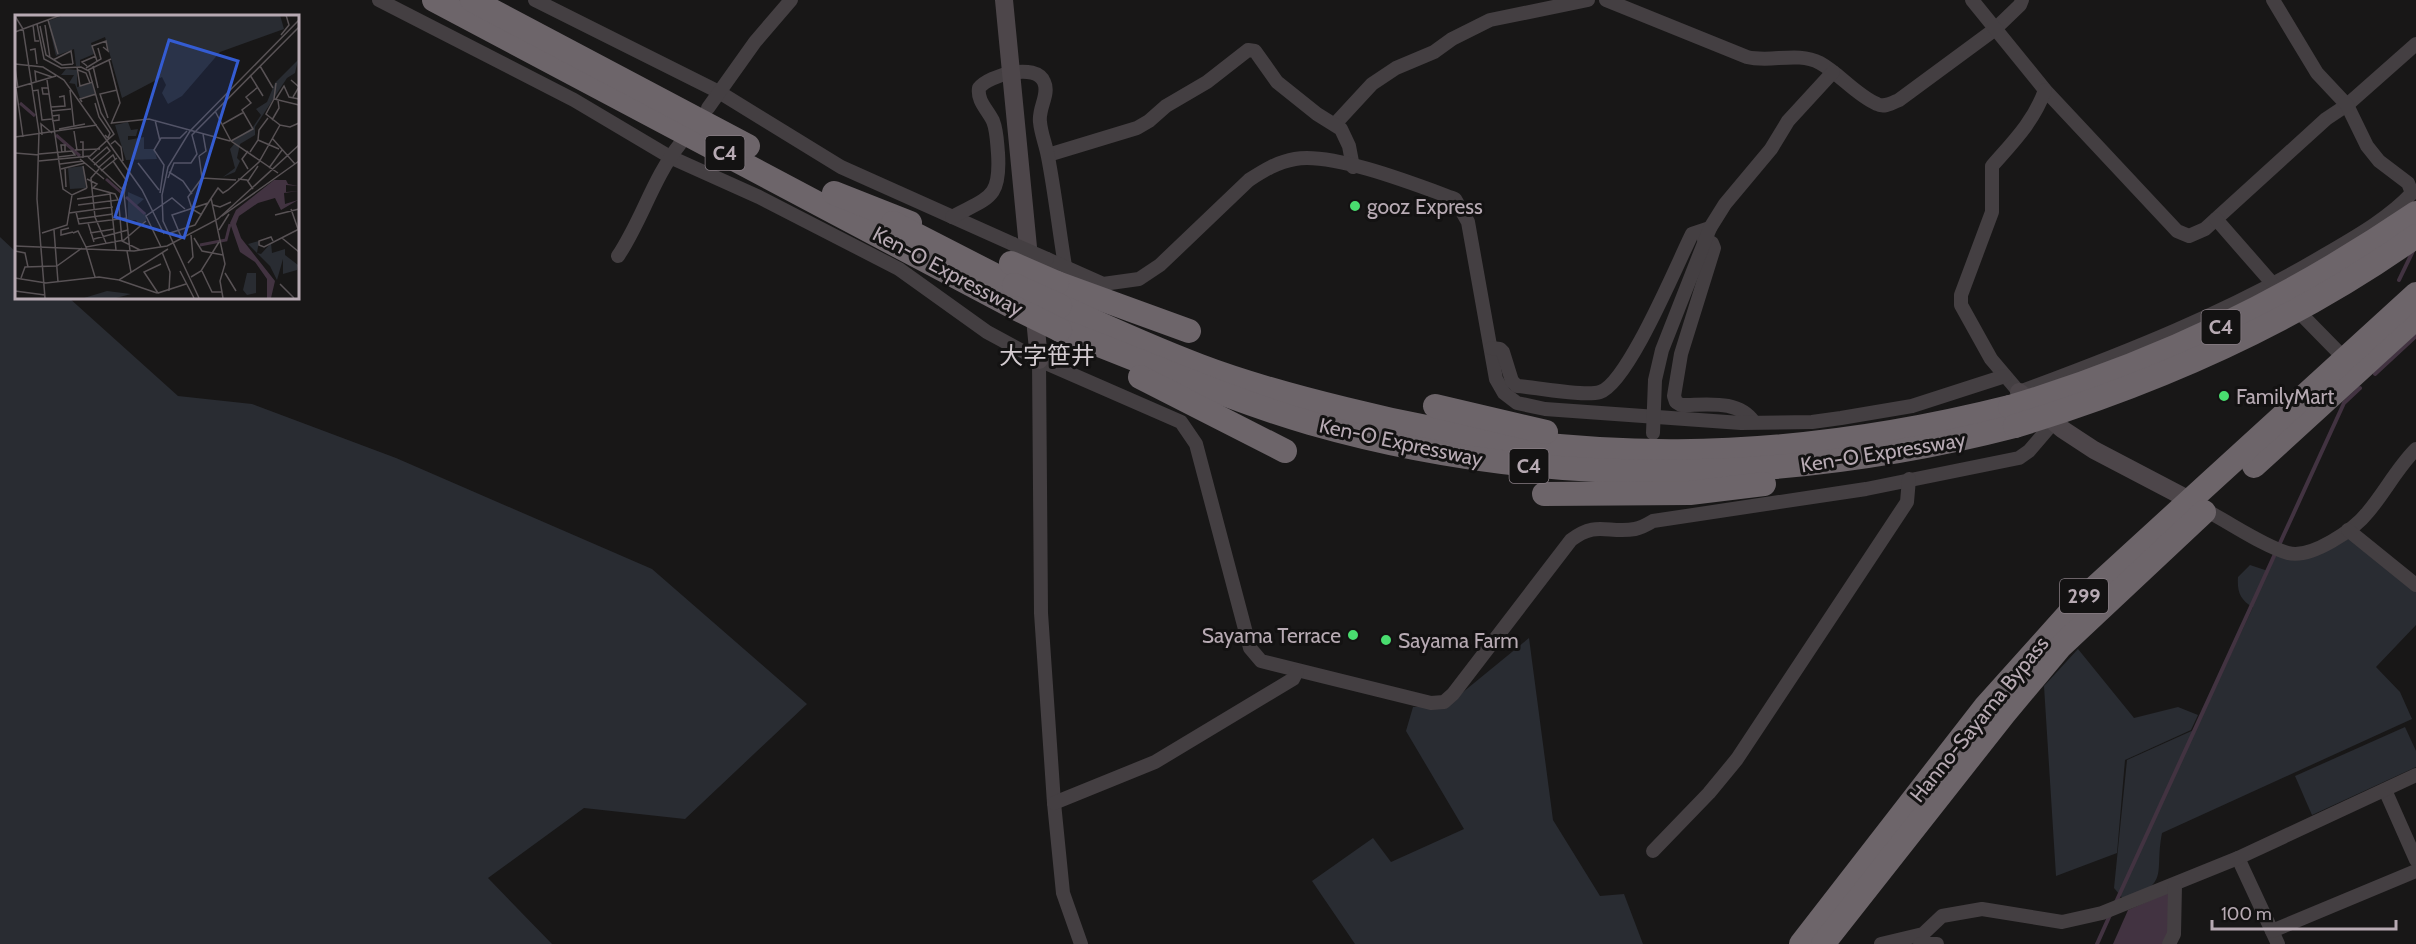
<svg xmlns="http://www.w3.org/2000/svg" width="2416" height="944" font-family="Cabin,'Noto Sans JP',sans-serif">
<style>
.green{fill:#292c32}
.water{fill:#423341}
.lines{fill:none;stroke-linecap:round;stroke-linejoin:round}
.stream{stroke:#423341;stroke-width:4}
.street{stroke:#443f42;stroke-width:14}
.secondary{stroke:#4d464a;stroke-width:18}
.highway{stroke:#6d656a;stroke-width:24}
.street-bridge{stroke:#443f42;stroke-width:14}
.highway-bridge{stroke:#6d656a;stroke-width:24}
.poi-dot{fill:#49dd6f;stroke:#131212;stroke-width:2}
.labels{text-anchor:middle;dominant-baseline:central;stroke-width:6;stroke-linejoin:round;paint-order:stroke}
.shield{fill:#131212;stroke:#867c83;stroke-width:1.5}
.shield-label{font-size:20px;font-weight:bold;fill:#b7aab3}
.poi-label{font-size:21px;fill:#b7aab3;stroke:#131212;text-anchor:start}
.street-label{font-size:21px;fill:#b7aab3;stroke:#131212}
.quarter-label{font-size:24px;fill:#d3cbd0;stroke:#131212}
.inset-river{fill:none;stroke:#423341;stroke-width:3}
.inset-road{fill:none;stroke:#585255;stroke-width:1.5}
.view{fill:#345cd2;fill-opacity:0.15;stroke:#345cd2;stroke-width:3}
.inset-edge{fill:none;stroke:#b7aab3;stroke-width:3}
</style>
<rect width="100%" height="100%" fill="#181717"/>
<!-- green -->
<g class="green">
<path d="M0,237l16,15v45h52l110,99 74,8 144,54 256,111 155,135 -122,115 -101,-11 -96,70 64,66h-552z"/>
<path d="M2339,539h14l63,52v34l-40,42 24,25 12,27 -250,114c-8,41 9,49 -37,68l-11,-13 13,-128 69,-31 57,-122c-13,-7 -16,-16 -15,-30l12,-12 18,6 8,-16z"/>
<path d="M1529,638l24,182 47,76 24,-2 19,50h-288l-43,-63 61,-43 18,24 73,-33 -58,-98 7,-24 33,-1z"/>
<path d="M2078,649l56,69 44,-11 20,8 -7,15 -66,30 -8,93 -61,23 -12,-190z"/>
<path d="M2405,727l11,24v16l-104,48 -17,-39z"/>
</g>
<!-- water -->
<path class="water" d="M2167,893l3,2 -2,39 -4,10h-51l15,-34z"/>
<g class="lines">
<!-- stream -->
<g class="stream">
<path d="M2399,280l14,-29 -1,-2"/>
<path d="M2375,374l41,-38"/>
<path d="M2116,902l228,-499 16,-15"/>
<path d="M2097,944l13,-29"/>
</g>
<!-- street -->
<g class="street">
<path d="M379,0l195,100 96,57 89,40 140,72 88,63 52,28 142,62 15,22 54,204 11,13 170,42 13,-1 9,-8 118,-154c26,-20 37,-6 64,-11 6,-1 13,-5 18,-8l213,-32 153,-31 10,-7 24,-28"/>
<path d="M535,0l184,92 122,75 172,77"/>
<path d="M1606,0l141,57c24,6 50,-6 73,6 20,11 36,32 57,41 7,4 15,-1 22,-4l95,-70 26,-25 2,-5"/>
<path d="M1972,0l73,90 132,141 12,5 16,-7 121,-110 21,-14 69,-61"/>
<path d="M2045,90c-11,31 -31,51 -53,76v46l-31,83v10l30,54 28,33c106,-39 210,-80 307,-138 29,-17 63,-36 86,-61l-4,-10 -29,-22 -12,-15 -20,-41 -30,-32 -44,-73"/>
<path d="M708,108l47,-66 36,-42"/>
<path d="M1335,124l37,-40 24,-16 38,-16 18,-13 38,-19 98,-20"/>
<path d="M1048,155l89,-27 12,-7 17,-15 41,-24 41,-32 7,1 22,31 40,32 24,15 8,17 4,21"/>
<path d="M952,217c37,-20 49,-18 46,-64 -1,-10 -1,-22 -5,-32 -6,-12 -16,-20 -14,-33 10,-13 57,-26 65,-6 6,12 -6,26 -4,40 1,12 6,23 8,35 7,36 11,73 17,109"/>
<path d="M2216,219l63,72"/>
<path d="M1704,239l8,4 2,5 -33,106 -7,42 2,6 5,3c26,0 57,-6 73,17"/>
<path d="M618,256c24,-36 35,-78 62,-112"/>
<path d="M1047,259l56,25 36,-5 21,-14 89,-85c14,-9 28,-18 46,-21 38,-7 122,26 160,40l13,23 28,157 8,14 13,10 28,6 196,14 71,-1 29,-4 71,-12 93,-30"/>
<path d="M2294,307l51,52"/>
<path d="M1491,348l9,1 3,3 9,29 5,5c19,1 67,11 83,6 28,-9 77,-128 92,-158l18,-6"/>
<path d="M1039,360l2,253 13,190 9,90 18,51"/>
<path d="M1653,433l2,-53 7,-30 48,-122 15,-24 46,-55 17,-28 45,-49"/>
<path d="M2205,510c24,12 58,36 83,43 23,6 66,-23 80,-41 17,-20 29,-44 48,-63"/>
<path d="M2348,530l68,55"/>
<path d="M2385,790l31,70"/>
<path d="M1054,803l101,-41 138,-83 4,-8"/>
<path d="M1653,851l56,-58 28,-34 170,-257 2,-23"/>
<path d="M2238,858l40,86"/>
<path d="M2272,931l144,-60"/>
<path d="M1881,944l42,-10 19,-18 40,-7 80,13 40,-9 136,-55 178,-83"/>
<path d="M1920,944h17"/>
<path d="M2169,944l5,-10 1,-49"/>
</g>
<!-- secondary -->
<g class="secondary">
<path d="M1004,0l26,268"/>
<path d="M1034,308l5,52"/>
<path d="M2019,392l43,37 32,21 105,55"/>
</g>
<!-- highway -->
<g class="highway">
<path d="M434,0l581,308"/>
<path d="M472,0l276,146"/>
<path d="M834,193l76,30"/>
<path d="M893,223l121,62"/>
<path d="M1057,283l132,48"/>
<path d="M1060,306c46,21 92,42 140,60 47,18 96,31 145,43 228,58 438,55 665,-2"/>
<path d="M1060,330c83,31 164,68 250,93 231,66 473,63 705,3"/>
<path d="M1140,377l145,74"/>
<path d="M1435,406l111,26"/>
<path d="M2254,466l162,-148"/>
<path d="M1544,494l146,-1 74,-9"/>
<path d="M1801,944l184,-237 96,-107 335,-306"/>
<path d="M1823,944l181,-230 56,-67 144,-135"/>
</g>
<!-- street-bridge -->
<path class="street-bridge" d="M1013,244l34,15"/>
<!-- highway-bridge -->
<g class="highway-bridge">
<path d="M1011,263l46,20"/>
<path d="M1014,285l46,21"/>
<path d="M1015,308l45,22"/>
<path d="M2010,407c150,-45 276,-106 406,-194"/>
<path d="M2015,426c142,-43 280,-104 401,-190"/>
</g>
</g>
<!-- markers -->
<g class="poi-dot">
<circle cx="1355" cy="206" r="6"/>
<circle cx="2224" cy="396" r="6"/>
<circle cx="1353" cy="635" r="6"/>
<circle cx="1386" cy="640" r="6"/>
</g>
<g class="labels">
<!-- shield labels -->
<g class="shield">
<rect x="705.5" y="136" width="39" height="34" rx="4.5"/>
<rect x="2201.5" y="310" width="39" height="34" rx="4.5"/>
<rect x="1509.5" y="449" width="39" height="34" rx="4.5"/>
<rect x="2060" y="579" width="48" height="34" rx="4.5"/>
</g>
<g class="shield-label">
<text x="725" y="153">C4</text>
<text x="2221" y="327">C4</text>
<text x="1529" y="466">C4</text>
<text x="2084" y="596">299</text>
</g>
<!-- poi labels -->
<g class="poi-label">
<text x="1367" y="206">gooz Express</text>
<text x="2236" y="396">FamilyMart</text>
<text x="1341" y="635" text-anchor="end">Sayama Terrace</text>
<text x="1398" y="640">Sayama Farm</text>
</g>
<!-- street labels -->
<g class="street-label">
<text transform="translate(948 271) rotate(28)">Ken-O Expressway</text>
<text transform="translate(1401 442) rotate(12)">Ken-O Expressway</text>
<text transform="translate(1883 452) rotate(-9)">Ken-O Expressway</text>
<text transform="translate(1979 719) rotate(-51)">Hanno-Sayama Bypass</text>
</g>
<!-- quarter labels -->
<g class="quarter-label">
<text x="1047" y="355">大字笹井</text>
</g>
</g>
<!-- overview -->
<g transform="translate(15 15)">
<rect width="284" height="284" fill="#181717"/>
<path d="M49,0h216l4,14 -64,23 -38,44 -14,8 -6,-11 4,-8 -4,-8 -40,21 -17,-61 -14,6 3,11 -14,6v6h-4l-2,-17 -18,7 -8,-35zM283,45l-3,13 -8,5 -32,49v8l-15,9 -3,14 3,3 -5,11 -12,5 12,-9 -5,-19 5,-6 -3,-2 21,-14 8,-12 -5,-6 11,-7 8,-19zM51,54l11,1v17l15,-4 3,11 -15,4 -5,-14 -6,-1 5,-8h-13zM113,107l3,8 7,-1 -2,7h-8v4l16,-3v12h10l3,10 -31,1 -11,-35zM68,151l3,22 -16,1 -2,-21zM113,177l16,7 -8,7 10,7v7l-7,6 -3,-6 -8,1zM244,226l-2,12 4,1 10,-11 1,10 13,-4v6l13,10 -1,5 -14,4v-15l-6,21 -7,-14 -22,-22zM232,258h9v20l-9,2 -4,-5zM92,276l24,3 -15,4h-32z" fill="#292c32"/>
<path d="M259,165h12l2,4 10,2 -12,-1v7l13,-1 -15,2 1,11 13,-4 -17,10 -6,-12 -17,5 -19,13 -3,8 5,14 34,43 -4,17h-4v-19l-12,-17 -15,-10 -10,-29 6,-13z" fill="#423341"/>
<path class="inset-river" d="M5,88l15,13M41,120l24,21M91,164l17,15M111,182l19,17M185,230l26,-5 4,-16"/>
<path class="inset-road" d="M0,1l8,13 16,103 -2,67 8,99M33,5l10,34M22,9l7,35 17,9 20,-1 8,4 12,42 13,21 -24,22 -51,5M18,10l2,16h4M30,10l5,33M25,11l6,29 16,10 11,-1M0,17l46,-17M266,20l8,-10 -3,-10M15,35l5,-1 2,15M38,45l18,-9 2,13M94,45l11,43 -9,21M82,46l-5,-15 14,-5 2,10 -5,-4M0,49l28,3 21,13 78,110 22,44M72,51l-5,-4 14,-6M78,51l5,22M245,51l13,22M62,52l3,19 13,-4M0,53l3,20M71,53l15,-9 -3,-11M63,55l8,3 4,10M73,55l23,-11M235,60l13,21M32,65l16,109 9,6 15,-7M276,65l8,7 -6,10M21,66l-1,-10 17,6M261,68l-2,16 25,6M0,73l41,-12M1,73l7,49M33,73h-6l1,6h6M55,75l4,36M17,76l6,-1 4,30 10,-1M259,84l-8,15 14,11M261,84l8,-13 5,11 10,2M67,87l-2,-3 16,-5M80,88l4,14 11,16 -2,5 -3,-3M36,92l14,-1 -1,-10 -5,1M36,96l20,-2M200,96l16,30 47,32M37,101l7,-1v5l-7,1M93,103l-8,-24 17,-4M140,105l5,21M257,105l7,-12 -1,-8M97,108l37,-4 81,22M208,109l21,-12M44,114l26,-5M59,116l3,19M27,120l-1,-11 11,9M0,122l82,-12M257,123l23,26M243,125l1,-10 9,-12M216,126l22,-12 -11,-19 9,-7 -5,-6 12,-10M65,127h3v16M96,129l4,-3 6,6 2,14M60,135l25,-1M233,136l-6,8 6,10M235,137l8,-12 21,9M0,138l24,2M47,138l-1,-8h4v7M24,139l33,-3 3,4 -17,2M184,141l3,22 -14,19 4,12 10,6M184,141l7,-5 -3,-17M73,142l34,32 4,-8M65,144l24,20M76,146l16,-14 3,4 -16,14M98,146l13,19M123,148l21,27M45,149l23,-3M68,151l4,22M50,153l1,19M83,153l15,-13 2,4M254,153l13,-18M46,154l24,-6M84,154l-8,9 1,11 3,28 11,26M86,156l16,-13M154,157l14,9 9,13M113,158l-4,21 6,57M153,163l6,-15h17l6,-9 -5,-19 107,-108M187,163l34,2M72,164l10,5 -5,5M223,164l9,1 6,9M233,166l10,-15M95,178l6,57M145,178l4,-28 -10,-15 7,-12h19l7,-7M196,183l14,66 -5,17 3,17M62,184l33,-5M63,190l40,-5 -3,-6 -22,-6M198,190l7,2 11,-5M104,191l3,35 18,9M276,194l7,20M61,197l3,12 48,-6M54,198l44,-6M260,200l24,-6M207,201l77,-55M62,204l36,-5M73,208l6,19M180,210l13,-22M54,213l-8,2v5l12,-3M39,215l4,52M204,215l10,-16M27,218l25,-8 5,-30M58,218l5,-2 8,16M75,218l24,-4M155,218l25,-8M179,223l8,13 21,4M267,223l17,14M79,224l34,-9M167,224l-10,-24 36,-12 10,-15 5,5 5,-3 31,-28 21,-37 10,2 9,-4M258,226l-2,-4 -12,4v4l5,2 35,-18M0,231l119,5 33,-5M152,231l51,-27 81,-74M146,232l-15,-31 26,-18 13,11M0,236l10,2 3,14M112,236l4,21M147,237l8,20 -1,19M173,248l5,-6 -2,-22M146,249l-17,8 14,21 28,-9M42,251l25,-18M165,256l14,27M187,256l10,21h10M210,258l11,18M80,262l-9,-30 38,-7 22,-19M176,262l10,-6 18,-29M0,263l31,5 53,-6 20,3 49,-31M6,263l4,-11 31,-1M104,265l38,13M265,269l14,14M0,276l30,4M184,283l-36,-77 -1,-26 6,-28 22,-36 109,-111"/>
<path class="view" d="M154,25l69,21 -54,177 -69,-21z"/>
<rect width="284" height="284" class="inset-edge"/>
</g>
<!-- scale -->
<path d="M2212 920v9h184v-9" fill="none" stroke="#b7aab3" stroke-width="3"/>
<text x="2221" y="920" font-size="18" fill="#b7aab3" stroke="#131212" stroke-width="4.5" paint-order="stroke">100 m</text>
</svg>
